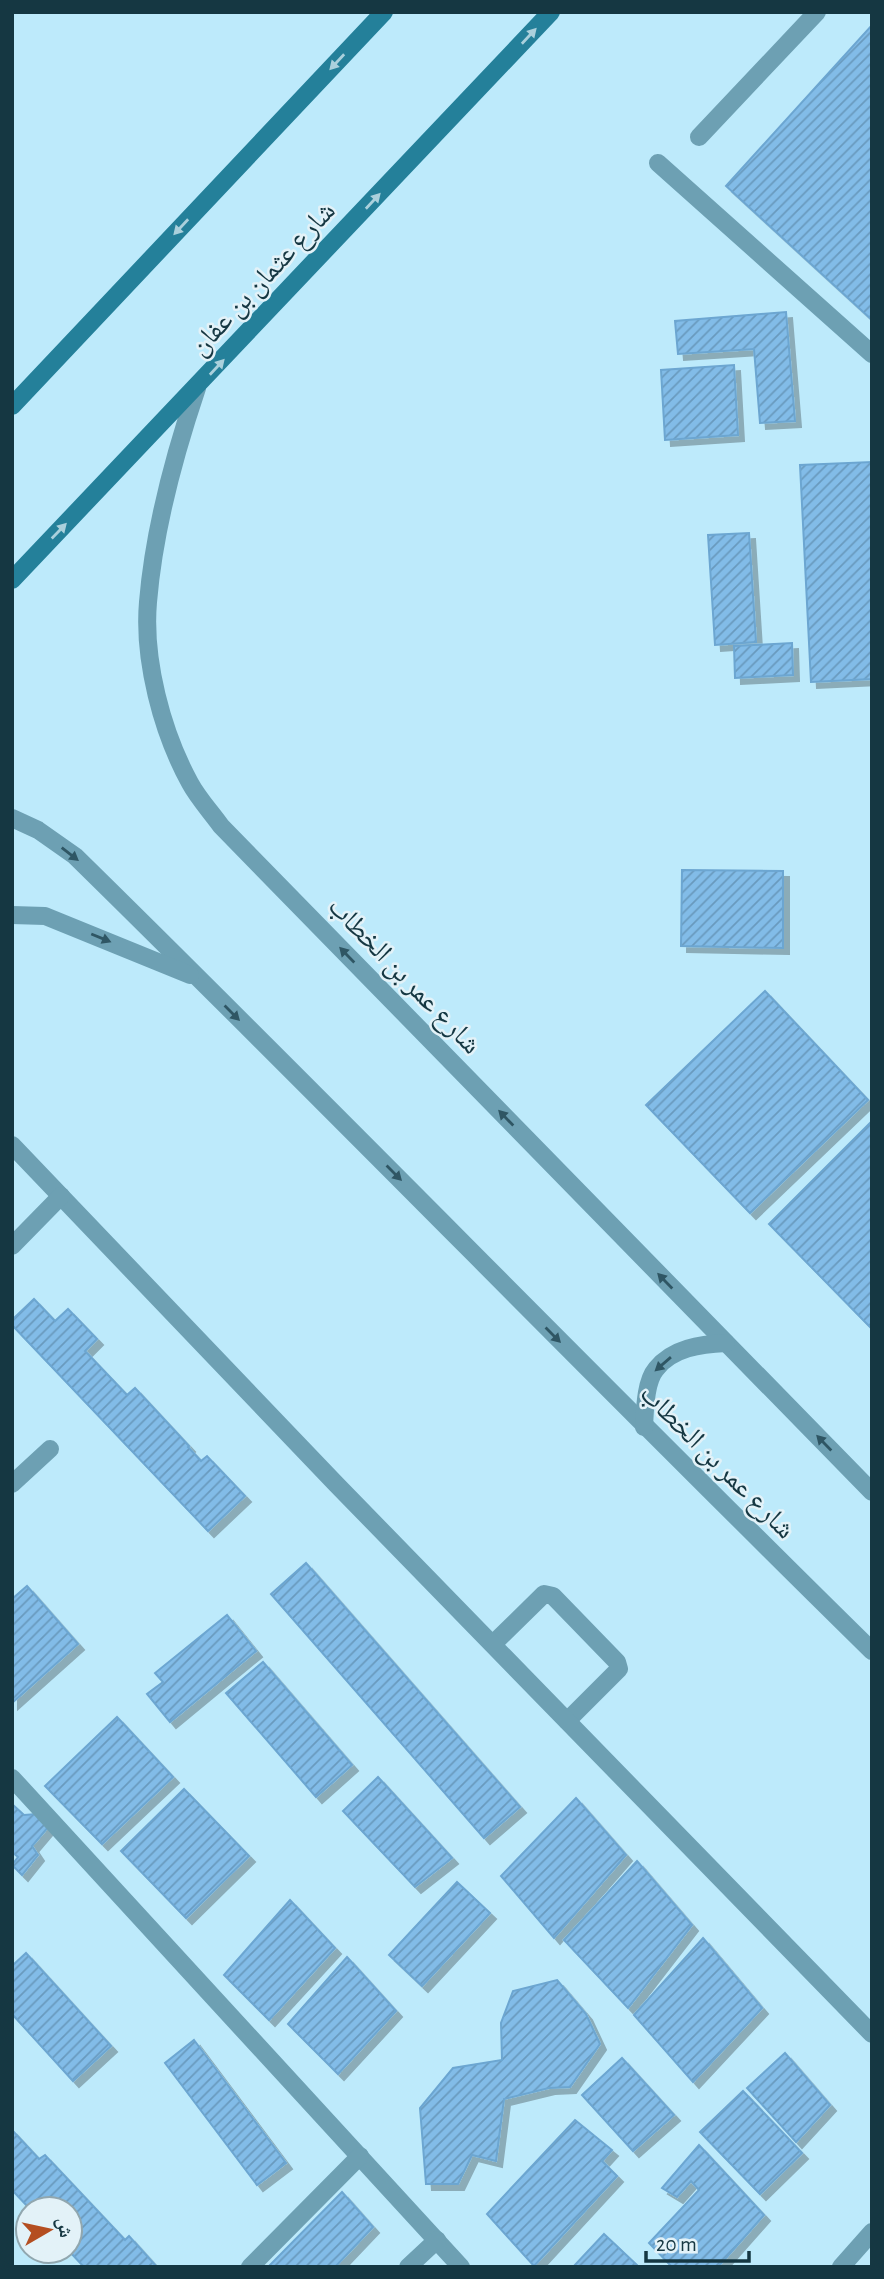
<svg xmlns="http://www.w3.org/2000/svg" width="884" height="2279" font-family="'Alegreya Sans','Noto Naskh Arabic',sans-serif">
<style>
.building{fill:url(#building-hatch);stroke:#6ca6d1;stroke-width:2;filter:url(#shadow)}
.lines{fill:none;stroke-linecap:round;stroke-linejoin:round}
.service{stroke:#6da0b3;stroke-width:18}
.minor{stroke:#6da0b3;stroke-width:18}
.tertiary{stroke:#6da0b3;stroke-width:18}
.secondary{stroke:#24809a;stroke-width:18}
.oneway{fill:#aad0dc}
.oneway2{fill:#2f5664}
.labels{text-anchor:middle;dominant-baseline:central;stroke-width:5;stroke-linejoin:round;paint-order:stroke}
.street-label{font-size:28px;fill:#153742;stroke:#e3f2f8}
</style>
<defs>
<pattern id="building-hatch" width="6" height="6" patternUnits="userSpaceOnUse" patternTransform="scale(1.75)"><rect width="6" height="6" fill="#82bce8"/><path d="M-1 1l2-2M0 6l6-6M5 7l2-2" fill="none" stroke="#699abe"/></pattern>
<filter id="shadow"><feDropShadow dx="6" dy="6" stdDeviation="0" flood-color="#0004"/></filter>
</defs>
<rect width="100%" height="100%" fill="#bdeafb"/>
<!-- building -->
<g class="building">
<path d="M872,25v295l-146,-134z"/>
<path d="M786,312l9,109 -35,2 -6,-74 -76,5 -3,-33z"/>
<path d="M734,365l4,70 -73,5 -4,-70z"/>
<path d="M872,462v217l-61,3 -11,-217z"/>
<path d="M749,533l7,109 -41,3 -7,-110z"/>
<path d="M792,643l1,32 -58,3 -1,-32z"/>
<path d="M682,870l101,1v77l-102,-2z"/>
<path d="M765,991l103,109 -118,113 -104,-108z"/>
<path d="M872,1121v208l-103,-105z"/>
<path d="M34,1299l21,22 13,-12 29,30 -12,12 42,44 8,-7 54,58 -1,1 13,14 6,-5 38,40 -37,35 -196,-206v-5z"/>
<path d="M306,1563l214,244 -36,31 -213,-244z"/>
<path d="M27,1586l51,58 -66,59v-104z"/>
<path d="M227,1615l29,36 -86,71 -23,-28 16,-12 -8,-9z"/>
<path d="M263,1662l89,103 -36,32 -90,-104z"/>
<path d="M117,1717l56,60 -71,67 -57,-58z"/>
<path d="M378,1777l74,81 -37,29 -72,-76z"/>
<path d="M184,1789l65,67 -63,62 -65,-67z"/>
<path d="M576,1798l50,57 -72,83 -53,-62z"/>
<path d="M12,1804l12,11 13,-1 12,12 -17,20 6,9 -16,20 -10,-10 6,-8 -6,-5z"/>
<path d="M637,1861l55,64 -64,83 -64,-68z"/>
<path d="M457,1882l33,31 -68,73 -33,-31z"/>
<path d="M290,1900l45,48 -66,72 -45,-45z"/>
<path d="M703,1938l59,70 -69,74 -59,-67z"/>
<path d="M26,1953l85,93 -38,35 -61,-67v-48z"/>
<path d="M347,1957l49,54 -58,63 -50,-50z"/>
<path d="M557,1980l29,34 14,30 -30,43 -21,1 -45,11 -8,62 -24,-6 -14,29h-32l-6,-76 33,-40 49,-8 -1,-37 12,-32z"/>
<path d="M194,2040l92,123 -29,22 -92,-122z"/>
<path d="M785,2053l45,52 -34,37 -49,-54z"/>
<path d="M622,2058l52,57 -41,36 -51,-56z"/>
<path d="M743,2091l59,62 -42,41 -60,-62z"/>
<path d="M575,2120l37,30 -10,11 15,15 -83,90 -47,-52z"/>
<path d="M12,2130l27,29 6,-4 80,85 4,-4 28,31h-73l-15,-16 1,-42h-40l-18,-19z"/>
<path d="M699,2145l65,70 -46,52h-46l-23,-24 50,-53 -8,-9 -14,16 -15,-9z"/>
<path d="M342,2192l31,35 -38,40h-67z"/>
<path d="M604,2234l35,33h-66z"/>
</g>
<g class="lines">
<!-- service -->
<g class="service">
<path d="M699,137l118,-125"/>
<path d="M658,163l214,191"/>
<path d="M493,1644l51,-50 9,2 64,66 2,7 -52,52"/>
</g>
<!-- minor -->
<g class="minor">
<path d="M12,1145l324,339 536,550"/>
<path d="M12,1246l49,-50"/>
<path d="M12,1484l38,-35"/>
<path d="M12,1778l449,489"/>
<path d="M250,2267l110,-111"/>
<path d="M408,2267l29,-27"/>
<path d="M841,2267l31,-35"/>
</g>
<!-- tertiary -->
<g class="tertiary">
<path d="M197,388c-23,68 -43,141 -49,214 -5,58 14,130 42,181 8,15 21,29 31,43l651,666"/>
<path d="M12,818l26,12 37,26c268,263 529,532 797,795"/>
<path d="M12,915l33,1 145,59"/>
<path d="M644,1427c1,-16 1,-45 12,-58 16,-21 45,-25 70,-26"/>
</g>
<!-- secondary -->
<g class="secondary">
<path d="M12,406l372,-394"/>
<path d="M12,580l539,-568"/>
</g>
</g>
<!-- one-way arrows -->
<defs><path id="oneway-solid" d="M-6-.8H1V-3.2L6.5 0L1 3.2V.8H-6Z" transform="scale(1.75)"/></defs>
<g class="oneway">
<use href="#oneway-solid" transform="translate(529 36) rotate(-47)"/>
<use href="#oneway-solid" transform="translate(337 62) rotate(133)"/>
<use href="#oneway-solid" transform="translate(373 201) rotate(-47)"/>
<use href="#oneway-solid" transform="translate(181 227) rotate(133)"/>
<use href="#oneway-solid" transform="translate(217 367) rotate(-47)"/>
<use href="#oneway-solid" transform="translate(59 531) rotate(-46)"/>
</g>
<g class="oneway2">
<use href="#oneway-solid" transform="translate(70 854) rotate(38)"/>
<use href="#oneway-solid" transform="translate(101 938) rotate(22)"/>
<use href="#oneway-solid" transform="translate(347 955) rotate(-134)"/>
<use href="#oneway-solid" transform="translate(232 1013) rotate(45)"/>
<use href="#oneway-solid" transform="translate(506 1118) rotate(-134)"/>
<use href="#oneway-solid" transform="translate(394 1173) rotate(45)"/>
<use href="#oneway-solid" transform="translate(665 1281) rotate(-134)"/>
<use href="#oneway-solid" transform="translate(553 1335) rotate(45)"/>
<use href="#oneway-solid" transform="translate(663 1364) rotate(139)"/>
<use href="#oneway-solid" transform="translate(824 1443) rotate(-134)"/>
</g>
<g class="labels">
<!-- street labels -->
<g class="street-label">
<text transform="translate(263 279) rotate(-47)">شارع عثمان بن عفان</text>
<text transform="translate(404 976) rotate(46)">شارع عمر بن الخطاب</text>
<text transform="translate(717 1462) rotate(45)">شارع عمر بن الخطاب</text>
</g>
</g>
<!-- border -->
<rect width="884" height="2279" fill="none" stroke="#153742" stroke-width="28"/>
<!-- north arrow -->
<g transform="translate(49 2230) rotate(81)"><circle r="33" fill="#e3f2f8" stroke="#91a7af" stroke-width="2"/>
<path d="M0-5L12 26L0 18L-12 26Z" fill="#b44e21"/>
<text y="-10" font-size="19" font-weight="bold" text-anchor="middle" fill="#153742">ش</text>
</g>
<!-- scale -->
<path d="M646 2251v10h103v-10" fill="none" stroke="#153742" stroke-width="3.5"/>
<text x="656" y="2251" font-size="21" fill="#153742" stroke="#e3f2f8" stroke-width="5" paint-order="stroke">20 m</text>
</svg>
